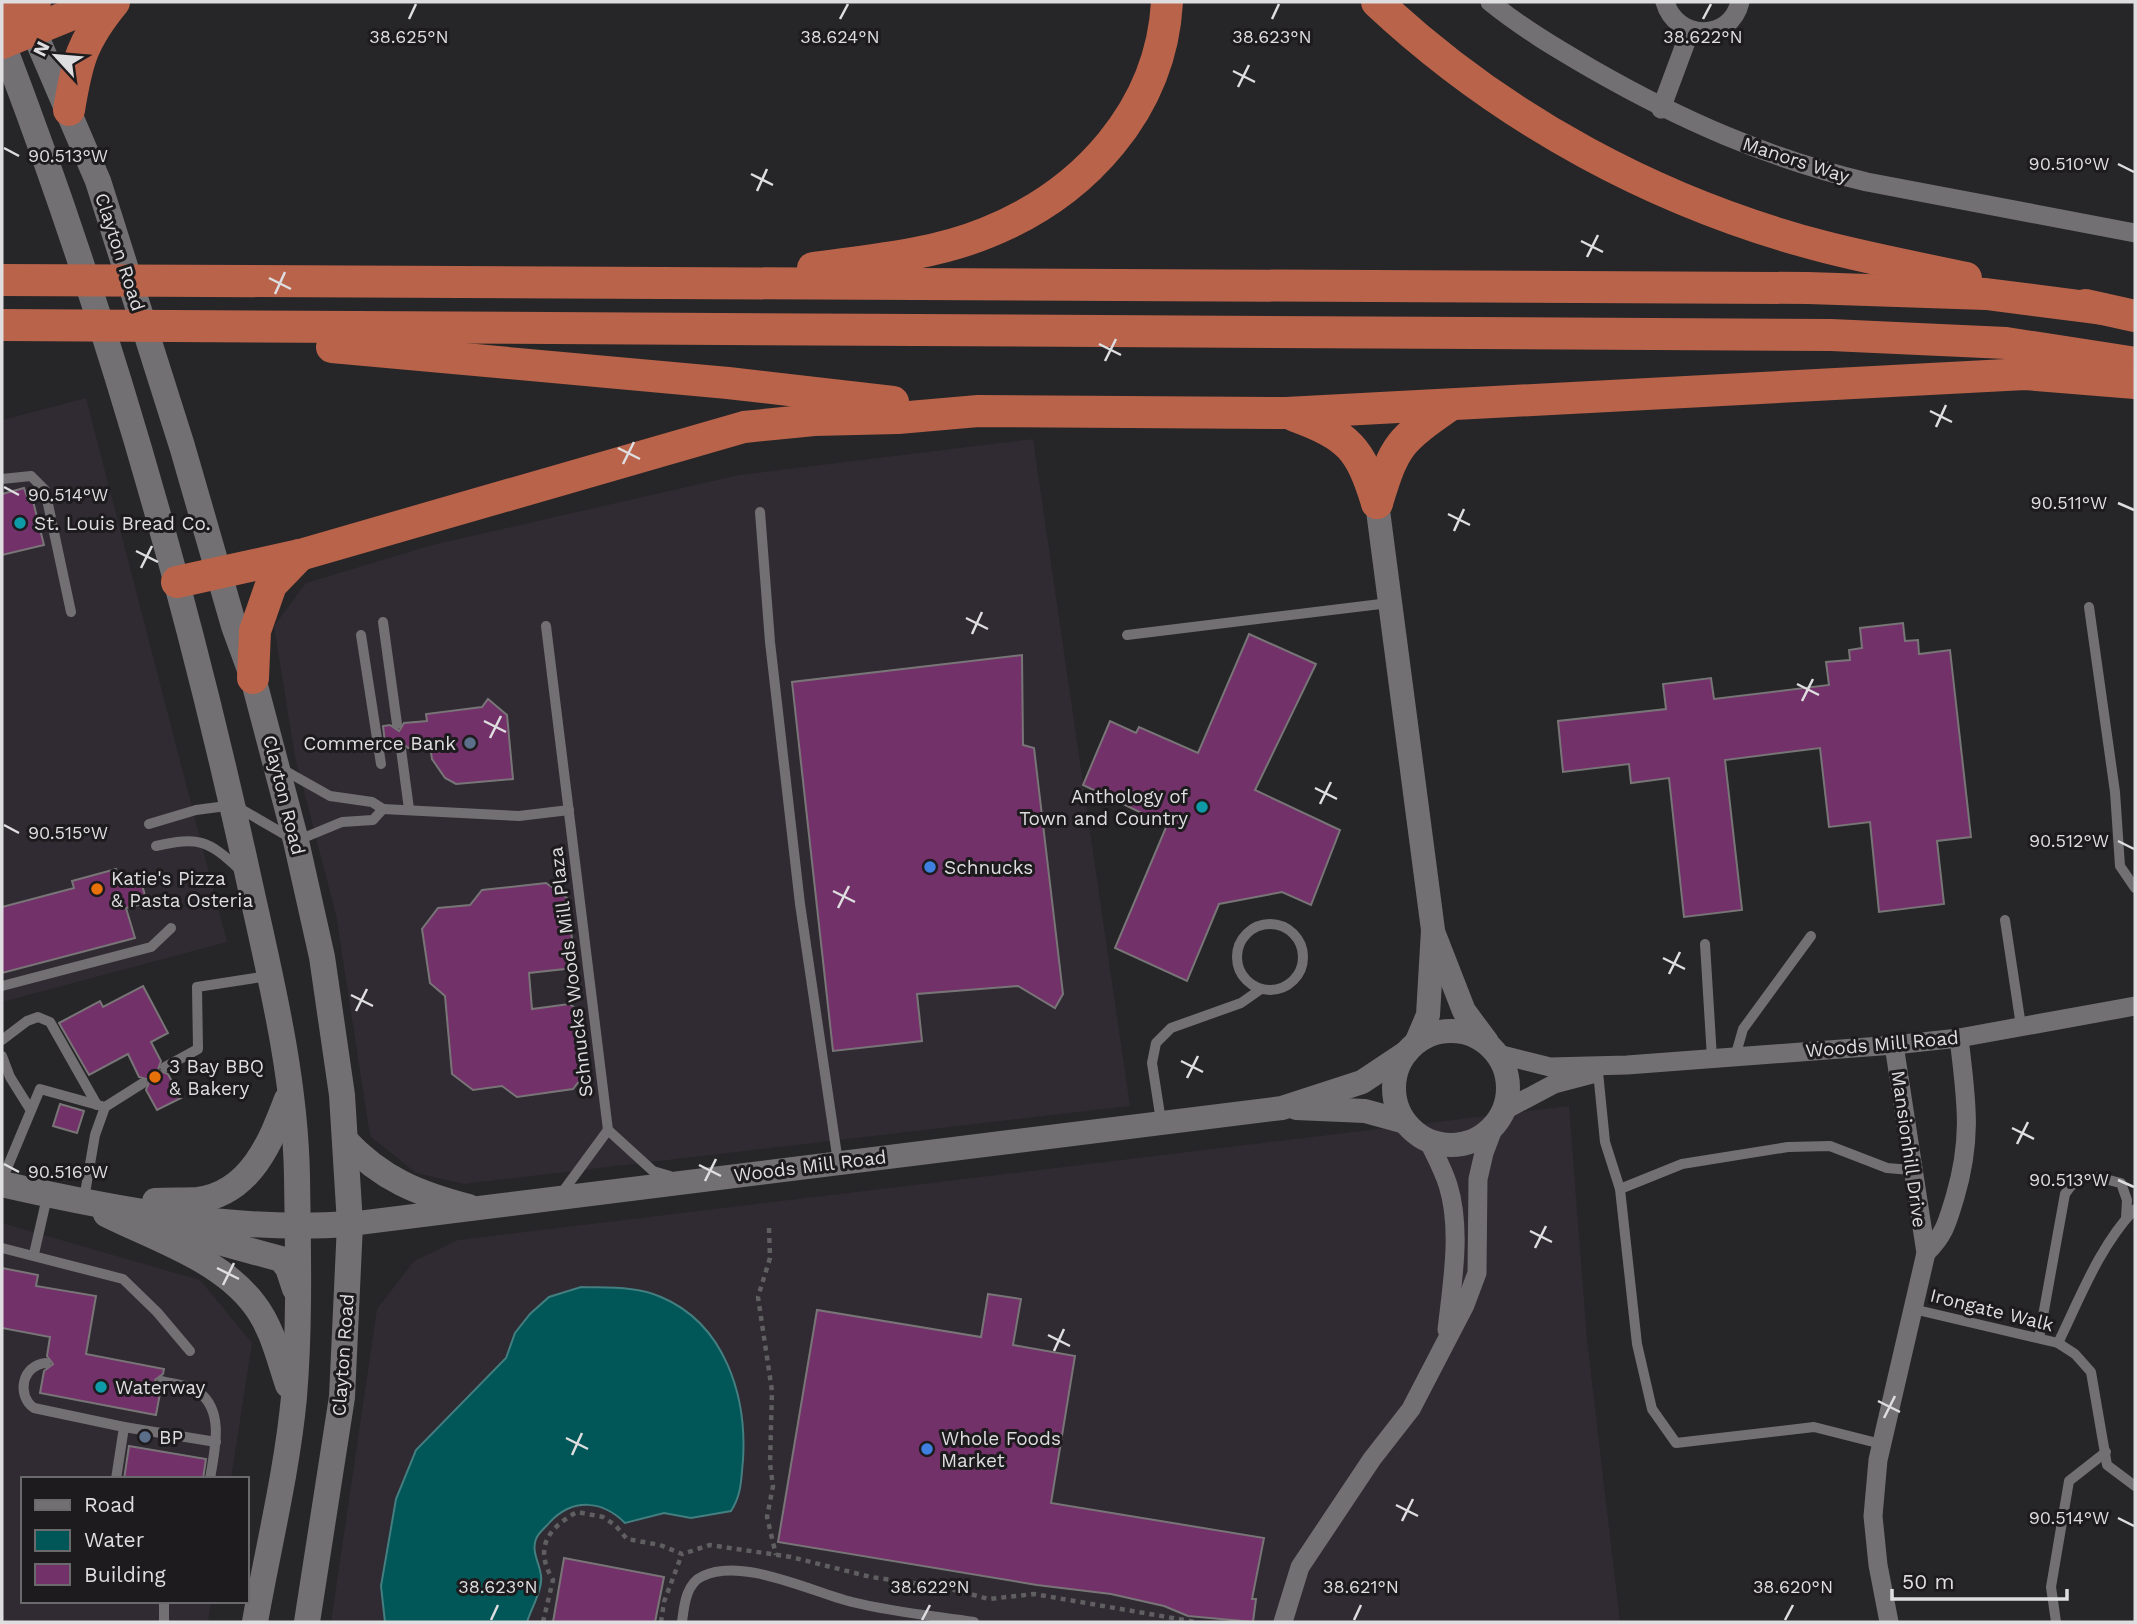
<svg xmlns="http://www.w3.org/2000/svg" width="2137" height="1624" font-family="'Work Sans',sans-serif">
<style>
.built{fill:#302a32}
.water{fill:#015657;stroke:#437e80;stroke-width:2}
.building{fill:#723269;stroke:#787577;stroke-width:2}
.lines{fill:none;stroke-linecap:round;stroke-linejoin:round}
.path{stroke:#5f5e60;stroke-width:4.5;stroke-dasharray:5 5;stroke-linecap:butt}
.service{stroke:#727073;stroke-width:10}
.minor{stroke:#727073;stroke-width:19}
.tertiary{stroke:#727073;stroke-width:24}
.secondary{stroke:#727073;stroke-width:26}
.trunk{stroke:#b8634a;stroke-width:32}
.ticks{fill:none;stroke:#dedddf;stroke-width:2.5}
.culture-dot{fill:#0f9aa8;stroke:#1d1b1d;stroke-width:2.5}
.service-dot{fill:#5c6f8a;stroke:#1d1b1d;stroke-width:2.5}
.shop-dot{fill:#3f7fe0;stroke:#1d1b1d;stroke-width:2.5}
.food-dot{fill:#e8710a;stroke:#1d1b1d;stroke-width:2.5}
.labels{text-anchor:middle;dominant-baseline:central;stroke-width:6;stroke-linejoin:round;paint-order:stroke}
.street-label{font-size:19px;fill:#dedddf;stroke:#1d1b1d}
.poi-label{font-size:19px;fill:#dedddf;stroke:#1d1b1d;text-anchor:start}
.ticks-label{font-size:18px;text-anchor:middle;fill:#dedddf;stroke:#1d1b1d;stroke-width:6;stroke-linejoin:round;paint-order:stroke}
</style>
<rect width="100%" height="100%" fill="#262527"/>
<!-- built -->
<g class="built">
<path d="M86,398l141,544 -225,60v-582z"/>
<path d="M1033,439l97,667 -666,78 -48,-11 -46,-37 -34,-221 -41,-158 -21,-131 32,-43 126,-38 307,-70z"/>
<path d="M1569,1106l18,233 33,283h-1289l46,-313 37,-48 44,-21z"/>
<path d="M2,1223l198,57 52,63 -21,136h-208v122h188l-3,21h-206z"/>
</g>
<!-- water -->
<path class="water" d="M581,1287c27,1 56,-1 80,10 64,27 86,99 82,163 -2,19 -1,34 -12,51l-40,7 -27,-5 -39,10c-23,-23 -52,-25 -75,-1 -4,5 -12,11 -14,17 -5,13 4,25 5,37 2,13 -10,33 -14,46h-142l-4,-36 15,-87 20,-49 90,-92 9,-25 15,-19 19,-17z"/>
<!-- building -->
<g class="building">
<path d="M24,488l5,14 4,-1 11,44 -42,10v-61z"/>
<path d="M1903,623l2,18 13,-1 1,14 31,-4 21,187 -34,4 7,63 -65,8 -9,-90 -41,5 -9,-79 -95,12 17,150 -58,7 -15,-139 -38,5 -2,-19 -66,8 -5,-51 108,-12 -3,-25 48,-6 3,21 115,-14 -3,-23 24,-2 -1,-10 13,-2 -2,-20z"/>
<path d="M1249,634l67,30 -61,126 85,40 -29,75 -29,-13 -63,12 -32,77 -72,-33 52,-123 -84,-40 27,-64 26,12 3,-6 59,26z"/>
<path d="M1022,655l1,90 11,3 29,246 -8,14 -37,-22 -101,8 5,47 -89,10 -41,-369z"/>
<path d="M488,699l19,16 6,64 -57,5 -11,-6 -13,-19 -2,-13 -22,2 -7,-6 -7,8 -8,1 -3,-25 7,-1 9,6 5,-8 23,-2 -1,-7 56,-7z"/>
<path d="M116,869l3,14 21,-6 7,26 -21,5 9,30 -133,35v-66l72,-19 -2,-7z"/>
<path d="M546,883l21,15 7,58 -9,13 -36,4 3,36 37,-5 12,7 6,60 -14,18 -56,8 -15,-11 -29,4 -21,-16 -7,-78 -15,-13 -8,-54 16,-21 32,-3 12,-15z"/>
<path d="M143,986l25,47 -17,9 10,19 -3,9 10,4 13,24 -24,12 -11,-20 4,-10 -11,-3 -11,-23 -39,21 -30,-52 41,-22 3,6z"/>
<path d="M60,1104l24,7 -7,22 -24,-7z"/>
<path d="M2,1268l36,7 -2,11 60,10 -10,58 78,15 -1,5 -8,6 6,8 -5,27 -116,-22 4,-22 9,-7 -6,-8 3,-19 -48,-9z"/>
<path d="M988,1294l33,5 -8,46 62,11 -24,147 213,35 -12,61h4l-3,23 -65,-6 -24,-10 -53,-12 -74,-9 -259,-43 39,-232 164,27z"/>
<path d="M129,1446l77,13 -3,20h-79z"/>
<path d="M564,1558l100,19 -9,45h-102z"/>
</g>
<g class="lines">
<!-- path -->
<g class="path">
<path d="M769,1228l1,30 -12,39 14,94 -2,73 3,22 -6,31 9,38"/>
<path d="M543,1622l10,-42c-19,-32 -6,-51 24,-68l26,5 12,8 12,14 33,6 22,9 28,-9 81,12 80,20 76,11 42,11 45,-5 162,28"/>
<path d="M661,1622l3,-20 18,-48"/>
</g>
<!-- service -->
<g class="service">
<path d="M2,479l29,-3 14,14 26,122"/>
<path d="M760,512l10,130 30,262 38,258"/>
<path d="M2089,607l26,185 5,74 15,22"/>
<path d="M383,622l14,102"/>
<path d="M546,626l62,504 45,41 17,5"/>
<path d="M361,635l20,129"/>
<path d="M1127,635l262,-32"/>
<path d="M401,749l8,60"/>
<path d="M282,769l48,27 42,6 11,7"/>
<path d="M383,809l136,7 50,-6"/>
<path d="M149,824l47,-14 38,-5 62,36 46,-19 31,-2 10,-11"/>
<path d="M156,846c42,-9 51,-7 83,23"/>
<path d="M2005,920l16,106"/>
<circle cx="1270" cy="957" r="33"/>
<path d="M1705,944l7,114"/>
<path d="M2,986l149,-39 20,-19"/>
<path d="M2,1040l25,-19 11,-4 12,5 47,83"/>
<path d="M2,1056l8,21 20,32"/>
<path d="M1735,1057l8,-28 68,-93"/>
<path d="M165,1067l33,-18 -1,-62 71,-11"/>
<path d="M1598,1072l7,70 15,47"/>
<path d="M1161,1121l-9,-58 4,-20 15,-15 70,-25 20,-14"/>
<path d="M2,1180l38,-91 65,18"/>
<path d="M561,1194l47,-64"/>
<path d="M84,1199l11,-64 10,-28 38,-24"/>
<path d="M2,1248l121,31 34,33 33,39"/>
<path d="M34,1254l13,-57"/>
<path d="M1913,1309l145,34 17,11 16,18 16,93 28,21"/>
<path d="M2039,1338l26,-144c16,-25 30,-17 56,-11l6,17 -1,18"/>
<path d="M2058,1343c22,-45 42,-98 77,-134"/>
<path d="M46,1363c-24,2 -30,32 -12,45l90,19 -8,52"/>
<path d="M162,1381c11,3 28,4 38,12 25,20 14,59 10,86"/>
<path d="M124,1427l92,15"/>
<path d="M1881,1444l-67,-17 -138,16 -24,-34 -15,-65 -17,-155 62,-25 106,-17 42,-1 57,22 24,2"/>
<path d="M164,1622v-21"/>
<path d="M682,1622c2,-16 4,-39 21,-46 39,-19 109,16 149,26 40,10 82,14 122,20"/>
<path d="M2056,1622l-5,-35 18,-106 37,-29"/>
</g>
<!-- minor -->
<g class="minor">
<path d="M1490,2c32,26 66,46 102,67 89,51 175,89 275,113l268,51"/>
<path d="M1665,2c11,38 65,41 75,0"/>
<path d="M1661,109l29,-78"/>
<path d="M1498,1054l52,13 77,-2 267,-20 65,-7 176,-32"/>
<path d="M1503,1111l51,-27 38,-10"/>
<path d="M1428,1140c7,15 15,29 20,45 14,45 4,99 -1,145"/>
<path d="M1926,1253c19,-19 21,-30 29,-56 18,-61 11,-98 4,-159"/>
<path d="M1283,1622l17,-55 72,-108 39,-50 54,-104 12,-32 1,-94 6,-26 11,-29"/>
<path d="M1889,1622l-11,-57 -5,-49 5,-56 48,-207 -32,-208"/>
</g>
<!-- tertiary -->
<g class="tertiary">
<path d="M1377,503l56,427 -5,85 -11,26"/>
<path d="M1434,934l30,77 23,31"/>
<circle cx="1451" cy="1088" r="57"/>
<path d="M1296,1108l69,3 40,11"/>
<path d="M350,1224l932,-116 80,-26 45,-30"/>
</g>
<!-- secondary -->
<g class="secondary">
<path d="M26,13l72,168 84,265 52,180 19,52 43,163 26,116 20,138 8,129 -8,173 -35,225"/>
<path d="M2,42c103,268 183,548 245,829 22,101 48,201 50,305 1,74 3,148 -3,221 -7,75 -26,151 -39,225"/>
<path d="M345,1140c36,39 74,54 124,67"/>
<path d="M2,1184c114,26 230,48 348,40"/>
<path d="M155,1201c14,-1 29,0 43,-1 53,-7 73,-59 89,-101"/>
<path d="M106,1214c50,25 114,45 148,90 18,23 25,54 34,81"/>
<path d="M181,1225l34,16 66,18 7,9 7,21"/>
</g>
<!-- trunk -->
<g class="trunk">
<path d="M1377,2c126,118 282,202 448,245 47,12 94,21 141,31"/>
<path d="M2,16l33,-14"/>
<path d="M2,43l100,-41"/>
<path d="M69,110c8,-49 13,-69 45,-108"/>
<path d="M813,268c58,-8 119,-13 173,-35 98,-39 175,-123 181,-231"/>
<path d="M2,280l1806,8 178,6 117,15"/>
<path d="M2085,305l50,11"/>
<path d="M2,325l1829,10 175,8 129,20"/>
<path d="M332,347l396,36 165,19"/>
<path d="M1295,416c54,20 65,32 82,87"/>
<path d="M1377,503c18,-59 22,-62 72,-97"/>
<path d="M177,582l123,-27 444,-128 70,-7 84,-2 80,-7 308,2 739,-39 110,9"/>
<path d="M253,678l2,-47 16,-46 29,-30"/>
</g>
</g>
<!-- ticks -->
<path class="ticks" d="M409,19l7,-15M840,19l8,-15M1272,19l7,-15M1703,19l8,-15M1233,71l22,11M1238,87l11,-22M4,148l15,8M2118,164l16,8M751,174l22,11M757,191l10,-22M1581,241l22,11M1587,257l11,-22M269,278l22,11M275,294l10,-22M1099,344l22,11M1105,361l11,-22M1930,411l22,11M1936,427l10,-22M618,448l22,11M623,464l11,-22M4,487l15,8M2118,503l16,7M1448,514l22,11M1454,531l10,-22M136,551l22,11M141,568l11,-22M966,618l22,11M972,634l10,-22M1797,684l22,11M1802,701l11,-22M484,721l22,11M490,738l11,-22M1315,788l22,11M1320,804l11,-22M4,825l15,8M2118,841l16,8M833,891l22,11M838,908l11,-22M1663,958l22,11M1669,974l11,-22M351,995l22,11M356,1011l11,-22M1181,1061l22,11M1187,1078l11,-22M2012,1128l22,11M2017,1144l11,-22M4,1164l15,8M699,1165l22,11M2118,1180l16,7M705,1181l11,-22M1530,1231l22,11M1535,1248l11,-22M217,1268l22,11M223,1285l11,-22M1048,1335l22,11M1054,1351l10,-22M1878,1401l22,11M1884,1418l11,-22M566,1438l22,11M572,1455l10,-22M1396,1505l22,11M2118,1518l16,8M1402,1521l11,-22M491,1620l7,-15M922,1620l8,-15M1354,1620l7,-15M1785,1620l8,-15"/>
<!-- markers -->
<g class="culture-dot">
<circle cx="20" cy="523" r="7"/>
<circle cx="1202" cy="807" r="7"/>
<circle cx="101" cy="1387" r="7"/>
</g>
<g class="service-dot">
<circle cx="470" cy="743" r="7"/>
<circle cx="145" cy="1437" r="7"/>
</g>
<g class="shop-dot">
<circle cx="930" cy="867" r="7"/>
<circle cx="927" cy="1449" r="7"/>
</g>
<g class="food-dot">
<circle cx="97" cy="889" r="7"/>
<circle cx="155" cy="1077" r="7"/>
</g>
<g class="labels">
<!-- street labels -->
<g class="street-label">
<text transform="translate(1796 160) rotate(18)">Manors Way</text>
<text transform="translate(120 252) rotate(72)">Clayton Road</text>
<text transform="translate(284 795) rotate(76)">Clayton Road</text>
<text transform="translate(571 972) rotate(-97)">Schnucks Woods Mill Plaza</text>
<text transform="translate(1882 1044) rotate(-5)">Woods Mill Road</text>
<text transform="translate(1909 1149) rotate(82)">Mansionhill Drive</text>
<text transform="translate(810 1166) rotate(-7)">Woods Mill Road</text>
<text transform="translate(1992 1310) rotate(14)">Irongate Walk</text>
<text transform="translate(343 1355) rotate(-86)">Clayton Road</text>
</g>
<!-- poi labels -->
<g class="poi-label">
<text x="34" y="523">St. Louis Bread Co.</text>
<text x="456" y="743" text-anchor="end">Commerce Bank</text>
<text x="1188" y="796" text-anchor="end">Anthology of<tspan x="1188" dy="22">Town and Country</tspan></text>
<text x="944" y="867">Schnucks</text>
<text x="111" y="878">Katie's Pizza<tspan x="111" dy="22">&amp; Pasta Osteria</tspan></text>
<text x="169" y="1066">3 Bay BBQ<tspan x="169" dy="22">&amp; Bakery</tspan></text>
<text x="115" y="1387">Waterway</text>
<text x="159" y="1437">BP</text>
<text x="941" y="1438">Whole Foods<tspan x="941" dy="22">Market</tspan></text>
</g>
</g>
<g class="ticks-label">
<text x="409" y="43">38.625°N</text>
<text x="840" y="43">38.624°N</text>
<text x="1272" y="43">38.623°N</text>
<text x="1703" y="43">38.622°N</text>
<text x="68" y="162">90.513°W</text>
<text x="2069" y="170">90.510°W</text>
<text x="68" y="501">90.514°W</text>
<text x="2069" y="509">90.511°W</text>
<text x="68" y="839">90.515°W</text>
<text x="2069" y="847">90.512°W</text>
<text x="68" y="1178">90.516°W</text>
<text x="2069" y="1186">90.513°W</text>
<text x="2069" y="1524">90.514°W</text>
<text x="498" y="1593">38.623°N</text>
<text x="930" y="1593">38.622°N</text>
<text x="1361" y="1593">38.621°N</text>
<text x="1793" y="1593">38.620°N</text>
</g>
<!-- border -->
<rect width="2137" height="1624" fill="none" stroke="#dedddf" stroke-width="7"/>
<!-- legend -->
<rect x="21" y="1477" width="228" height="126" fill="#1d1b1d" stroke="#6a696b" stroke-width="2"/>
<rect x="35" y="1500" width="35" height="10" fill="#727073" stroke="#6a696b" stroke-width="2"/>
<text x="84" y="1512" font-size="21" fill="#dedddf">Road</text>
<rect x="35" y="1530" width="35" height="21" fill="#015657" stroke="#6a696b" stroke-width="2"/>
<text x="84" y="1547" font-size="21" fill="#dedddf">Water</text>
<rect x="35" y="1564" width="35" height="21" fill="#723269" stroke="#6a696b" stroke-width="2"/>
<text x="84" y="1582" font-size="21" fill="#dedddf">Building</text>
<!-- north arrow -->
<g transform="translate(56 56) rotate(296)" stroke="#1d1b1d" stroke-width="5" paint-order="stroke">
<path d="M0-5L12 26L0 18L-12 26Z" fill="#dedddf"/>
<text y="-10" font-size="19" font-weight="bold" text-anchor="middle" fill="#dedddf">N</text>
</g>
<!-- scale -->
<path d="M1892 1589v10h175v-10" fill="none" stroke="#dedddf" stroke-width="3.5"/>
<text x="1902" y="1589" font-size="21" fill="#dedddf" stroke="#1d1b1d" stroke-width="5" paint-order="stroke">50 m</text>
</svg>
